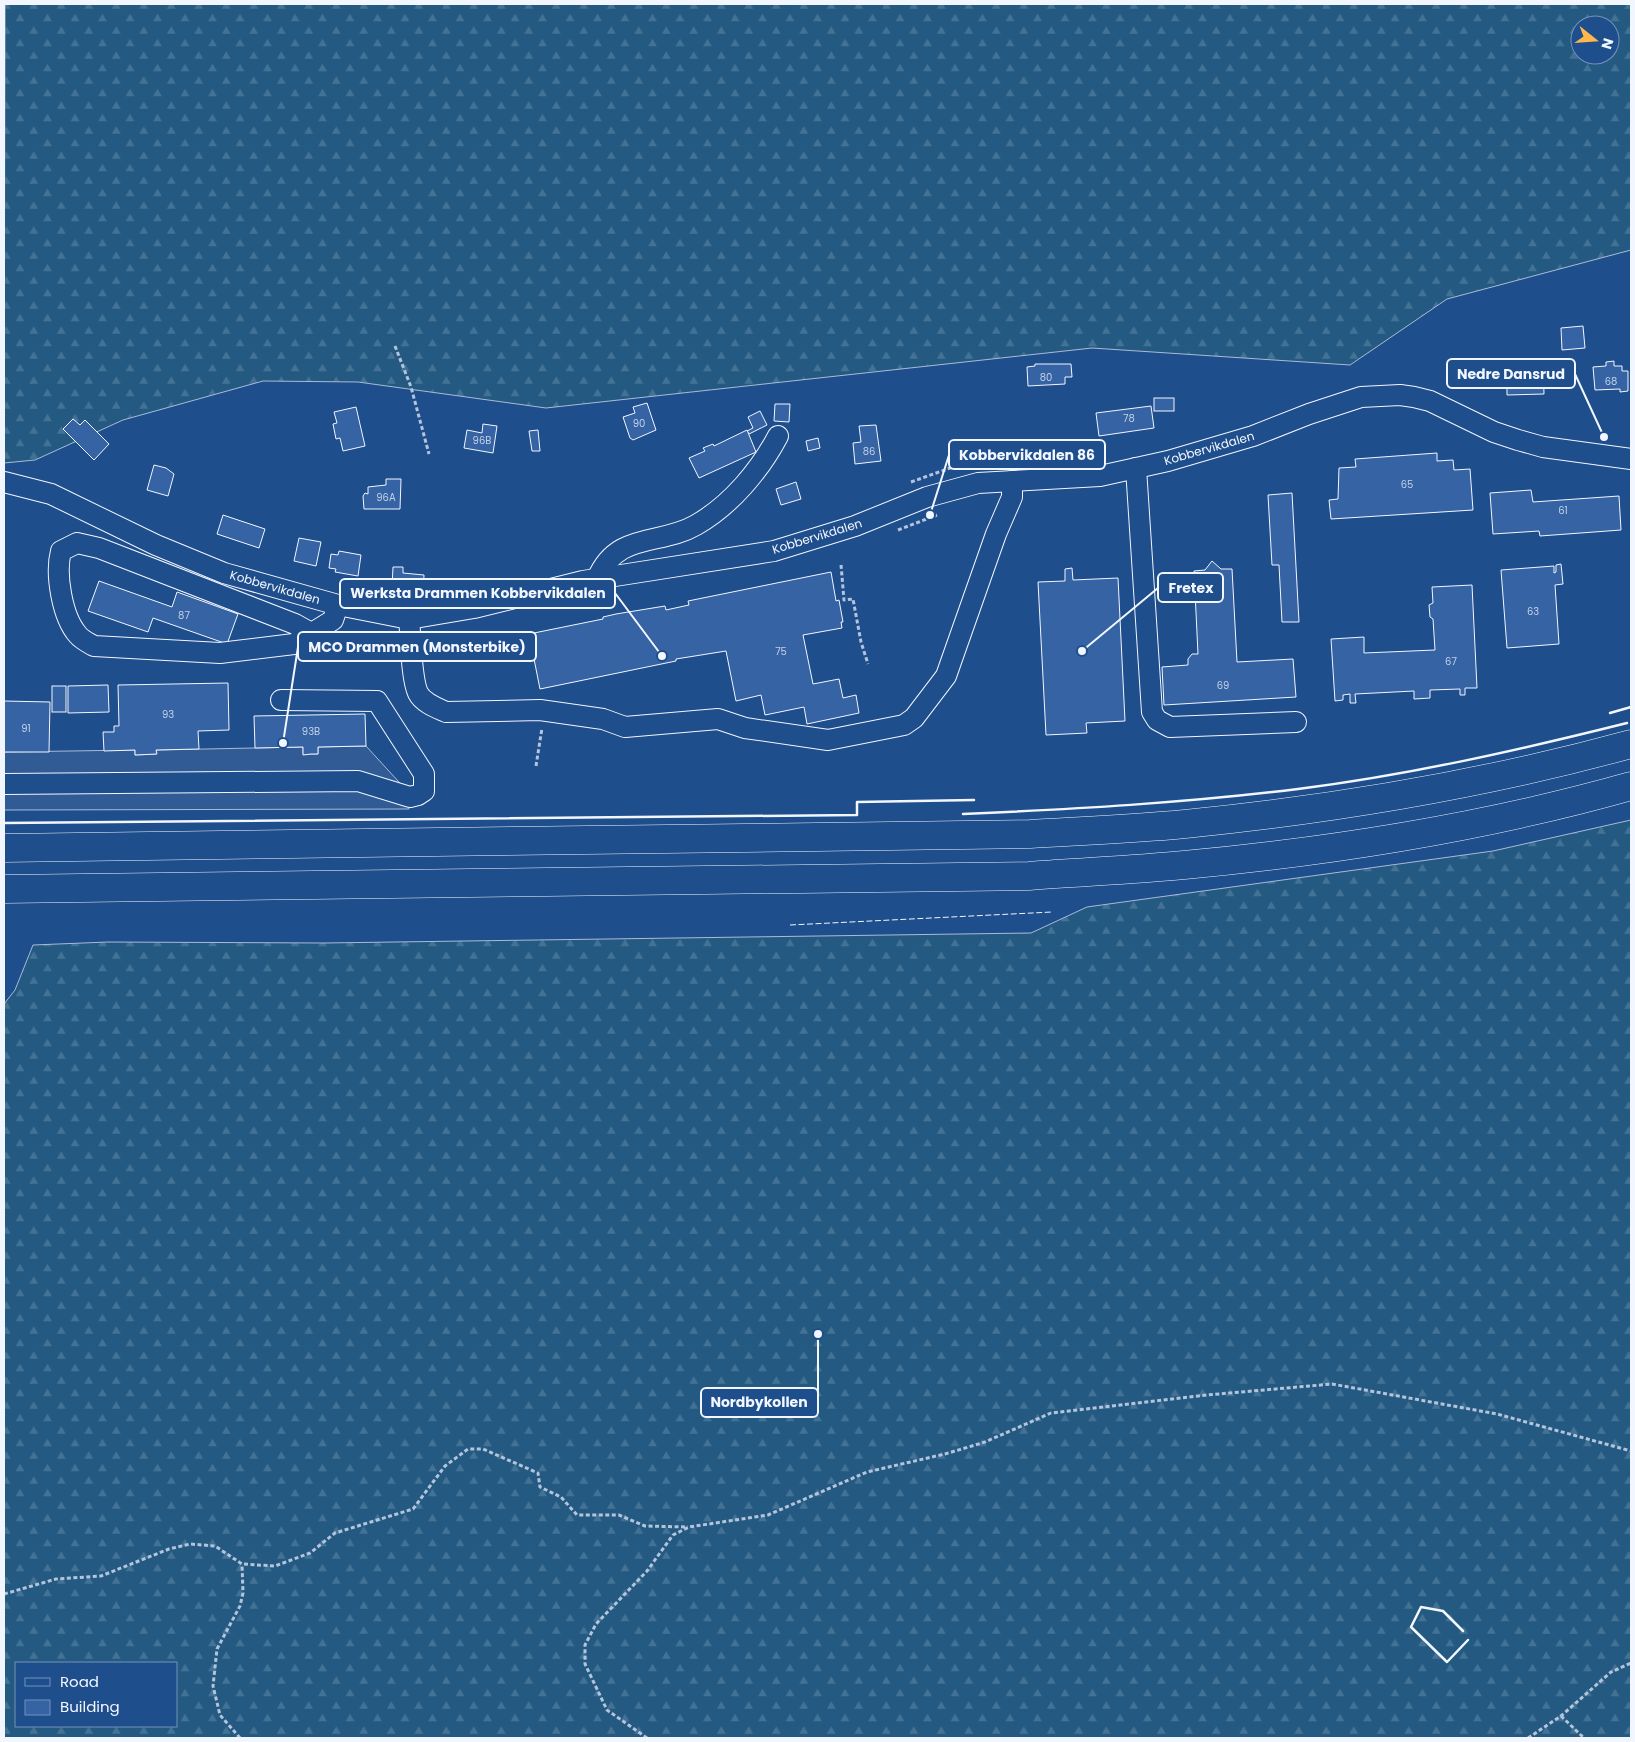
<svg xmlns="http://www.w3.org/2000/svg" width="1635" height="1742" font-family="Poppins,sans-serif">
<style>
.forest{fill:url(#forest-firs);stroke:#a8bbd7;fill-rule:evenodd}
.parking{fill:#305b95;stroke:#a8bbd7}
.building{fill:#3563a3;stroke:#f2f6ff}
.lines{fill:none;stroke-linecap:round;stroke-linejoin:round}
.minor-casing{stroke:#f2f6ff;stroke-width:22}
.highway-casing{stroke:#f2f6ff;stroke-width:29}
.path{stroke:#b3c4dc;stroke-width:3;stroke-dasharray:4 2.5;stroke-linecap:butt}
.minor{stroke:#1f4e8c;stroke-width:20}
.highway{stroke:#1f4e8c;stroke-width:28}
.fence{stroke:#f2f6ff;stroke-width:1;stroke-dasharray:6 2.5;stroke-linecap:butt}
.wall{stroke:#f2f6ff;stroke-width:2.5}
.labels{text-anchor:middle;dominant-baseline:central;stroke-width:4;stroke-linejoin:round;paint-order:stroke}
.number-label{font-size:10px;fill:#c3d1e8}
.street-label{font-size:12px;fill:#f2f6ff;stroke:#1f4e8c}
.leader{fill:none;stroke:#f2f6ff;stroke-width:2}
.callout-dot{fill:#f2f6ff;stroke:#1f4e8c;stroke-width:2}
.callout{fill:#1f4e8c;stroke:#f2f6ff;stroke-width:2}
.callout-label{font-size:14px;text-anchor:middle;font-weight:bold;fill:#f2f6ff}
</style>
<defs>
<pattern id="forest-firs" width="22" height="20" patternUnits="userSpaceOnUse" patternTransform="scale(1.25)"><rect width="22" height="20" fill="#245a82"/><path d="M5 1l3.5 6h-7zM16 11l3.5 6h-7z" fill="#447295"/></pattern>
</defs>
<rect width="100%" height="100%" fill="#1f4e8c"/>
<!-- forest -->
<g class="forest">
<path d="M5,4h1626v246l-184,49 -97,66 -258,-17 -546,60 -188,-26 -95,-1 -140,39 -88,40 -31,3zM1580,25h30v30h-30z"/>
<path d="M1631,820v918h-1627v-734l11,-14 18,-45 75,-3 216,1 707,-10 56,-26 406,-56zM16,1663h160v63h-160z"/>
</g>
<!-- parking -->
<path class="parking" d="M366,746l43,47v16l-405,1v-58l131,-2v5l21,-1v-4l147,-3v7h15v-7z"/>
<!-- building -->
<g class="building">
<path d="M1583,326l2,22 -23,2 -1,-22z"/>
<path d="M1543,359l1,35 -37,1v-16h13v-10l14,-1v-8z"/>
<path d="M1614,361v5h8v5h6v20l-8,1v-3l-25,1 -2,-23 13,-1v-4z"/>
<path d="M1035,364h36l1,13h-7v7l-37,2 -1,-19 8,-1z"/>
<rect x="1154" y="398" width="20" height="13"/>
<path d="M647,403l9,27 -23,10 -3,-2 -7,-21 12,-4 -2,-6z"/>
<path d="M775,404h15l-1,18 -15,-1z"/>
<path d="M1151,406l3,22 -55,8 -3,-23z"/>
<path d="M356,407l9,39 -22,5 -3,-13 -4,1 -3,-15 4,-1 -3,-11z"/>
<path d="M760,411l7,14 -18,9 -2,-3 6,-3 -5,-11z"/>
<path d="M73,419l7,6 5,-5 24,24 -15,16 -31,-31z"/>
<path d="M483,424l14,2 -4,27 -29,-5 3,-18 15,3z"/>
<path d="M876,425l5,36 -26,3 -2,-21 8,-1 -2,-16z"/>
<path d="M538,430l2,21h-8l-3,-20z"/>
<path d="M747,430l9,22 -57,26 -10,-20 16,-7 -2,-3 10,-4 1,2z"/>
<path d="M818,438l2,10 -12,3 -2,-10z"/>
<path d="M1437,453v8l16,-1 1,10 16,-1 3,41 -142,9 -2,-19 9,-1 1,-31 17,-1 -1,-8z"/>
<path d="M154,465l12,3 8,6 -6,22 -21,-6z"/>
<path d="M386,479h15l-1,30h-36l-1,-13 2,-3 3,1v-7l18,-2z"/>
<path d="M796,482l5,17 -20,6 -5,-16z"/>
<path d="M1531,490l2,12 86,-6 2,34 -81,6 -1,-5 -46,3 -3,-41z"/>
<path d="M1292,493l7,129h-17l-3,-57h-7l-4,-70z"/>
<path d="M223,515l42,14 -6,19 -42,-14z"/>
<path d="M299,538l22,4 -5,24 -22,-5z"/>
<path d="M339,551l22,4 -3,21 -23,-4 1,-3 -7,-1 2,-14 7,1z"/>
<path d="M1212,561l9,8h11l5,93 56,-3 3,38 -132,8 -2,-38 26,-2v-6l4,-5h6l-4,-83 11,-1z"/>
<path d="M1561,564l2,20 -8,1 4,59 -52,4 -6,-78 53,-4v7l2,-1v-7z"/>
<path d="M393,567h10v6l21,2 -1,21 -25,-1 1,-8h-7z"/>
<path d="M1072,568l1,12 45,-2 7,143 -39,2 1,10 -41,2 -8,-153 27,-1v-12z"/>
<path d="M831,572l5,29 3,-1 4,22h-2l1,6 -39,7 10,49 26,-5 4,19 13,-3 3,18 -52,11 -3,-17 -39,8 -4,-20 -25,6 -10,-50 -50,8v2l-136,28 -11,-55 74,-15v-2l13,-3 49,-8 1,4 23,-5 -1,-4z"/>
<path d="M99,581l73,26 5,-15 61,22 -11,30 -74,-26 -5,14 -60,-21z"/>
<path d="M1472,585l5,103h-12v7h-5v-6l-30,1v8l-16,1v-8l-59,3 1,9h-6v-9l-7,1v5l-8,1 -4,-62 33,-2v16l71,-3 -2,-31 -3,-2 -1,-12 4,-2 -1,-16z"/>
<path d="M228,683l1,47 -31,1 1,18 -43,1 1,4 -22,1v-5l-31,1 -1,-19h11v-6h5l-1,-41z"/>
<path d="M108,685l1,27 -41,1v-27z"/>
<rect x="52" y="686" width="14" height="26"/>
<path d="M4,701l46,1 -1,50h-45z"/>
<path d="M365,714l1,32 -48,1v7h-7l-8,1v-8l-48,1 -1,-32z"/>
</g>
<g class="lines">
<defs>
<g id="minor">
<path d="M1136,468l16,244 5,8 13,7 126,-5"/>
<path d="M4,482l47,12 105,51 68,28 114,32 71,14 65,-11 109,-27 191,-30 81,-25 72,-29 51,-14 122,-7 68,-15 85,-25 56,-22 52,-17 39,-2 14,2 16,4 64,31 24,8 25,7 88,12"/>
<path d="M597,579c20,-48 63,-33 99,-54 35,-20 64,-55 82,-89"/>
<path d="M409,619c2,18 2,59 9,74 5,10 19,15 28,19l94,-2 63,9 22,8 93,-8 27,9 83,12 76,-15 10,-7 32,-42 50,-142 16,-37v-16"/>
<path d="M313,634l-18,-10 -196,-76 -22,-5 -16,8c-6,23 1,66 17,84 4,5 11,8 16,11l126,7 74,-9 39,-24 5,-15"/>
<path d="M4,784l354,-3 52,16 8,-2 6,-4v-17l-47,-73 -96,-1"/>
</g>
<g id="highway">
<path d="M4,848l1026,-14c51,-3 103,-5 155,-10 150,-15 300,-40 446,-80"/>
<path d="M4,889l1025,-13c51,-4 103,-6 155,-11 150,-14 302,-38 447,-79"/>
</g>
</defs>
<!-- minor casing -->
<use href="#minor" class="minor-casing"/>
<!-- highway casing -->
<use href="#highway" class="highway-casing"/>
<!-- path -->
<g class="path">
<path d="M395,346l16,41 18,67"/>
<path d="M911,482l42,-15h9"/>
<path d="M898,530l39,-15"/>
<path d="M841,565l3,35 9,-1 8,43 7,22"/>
<path d="M536,766l6,-38"/>
<path d="M4,1594l52,-15 45,-3 68,-27 21,-5 25,2 27,18 33,2 35,-13 25,-20 78,-24 32,-43 23,-17h15l55,24 2,14 21,10 16,18h42l26,11 43,1"/>
<path d="M1561,1716l23,22"/>
<path d="M240,1738l-20,-23 -7,-29 4,-37 23,-43 3,-13 -1,-29"/>
<path d="M647,1738l-40,-28 -22,-46v-19l11,-21 51,-53 26,-36 16,-8 79,-12 99,-43 78,-18 40,-12 66,-29 156,-18 125,-11 165,30 134,37"/>
<path d="M1528,1738l33,-22 50,-44 20,-9"/>
</g>
<!-- minor -->
<use href="#minor" class="minor"/>
<!-- highway -->
<use href="#highway" class="highway"/>
<!-- fence -->
<path class="fence" d="M790,925l262,-13"/>
<!-- wall -->
<g class="wall">
<path d="M1610,713l21,-6"/>
<path d="M963,814c112,-5 223,-11 335,-25 111,-14 221,-39 329,-66"/>
<path d="M4,823l853,-8v-13l117,-2"/>
<path d="M1463,1631l-20,-20 -22,-4 -10,20 36,35 21,-22"/>
</g>
</g>
<g class="labels">
<!-- number labels -->
<g class="number-label">
<text x="1046" y="377">80</text>
<text x="1611" y="381">68</text>
<text x="1129" y="418">78</text>
<text x="639" y="423">90</text>
<text x="482" y="440">96B</text>
<text x="869" y="451">86</text>
<text x="1407" y="484">65</text>
<text x="386" y="497">96A</text>
<text x="1563" y="510">61</text>
<text x="1533" y="611">63</text>
<text x="184" y="615">87</text>
<text x="781" y="651">75</text>
<text x="1451" y="661">67</text>
<text x="1223" y="685">69</text>
<text x="168" y="714">93</text>
<text x="26" y="728">91</text>
<text x="311" y="731">93B</text>
</g>
<!-- street labels -->
<g class="street-label">
<text transform="translate(1209 448) rotate(-16)">Kobbervikdalen</text>
<text transform="translate(817 536) rotate(-17)">Kobbervikdalen</text>
<text transform="translate(275 587) rotate(16)">Kobbervikdalen</text>
</g>
</g>
<!-- callouts -->
<path class="leader" d="M1604 437L1575 374M930 515L949 455M1082 651L1158 588M662 656L615 593M283 743L298 647M818 1334L818 1402"/>
<g class="callout-dot">
<circle cx="1604" cy="437" r="5"/>
<circle cx="930" cy="515" r="5"/>
<circle cx="1082" cy="651" r="5"/>
<circle cx="662" cy="656" r="5"/>
<circle cx="283" cy="743" r="5"/>
<circle cx="818" cy="1334" r="5"/>
</g>
<g class="callout">
<rect x="1447" y="359" width="128" height="29" rx="5"/>
<rect x="949" y="440" width="156" height="29" rx="5"/>
<rect x="1158" y="573" width="65" height="29" rx="5"/>
<rect x="340" y="579" width="275" height="29" rx="5"/>
<rect x="298" y="632" width="238" height="29" rx="5"/>
<rect x="701" y="1388" width="117" height="29" rx="5"/>
</g>
<g class="callout-label">
<text x="1511" y="379">Nedre Dansrud</text>
<text x="1027" y="460">Kobbervikdalen 86</text>
<text x="1191" y="593">Fretex</text>
<text x="478" y="598">Werksta Drammen Kobbervikdalen</text>
<text x="417" y="652">MCO Drammen (Monsterbike)</text>
<text x="759" y="1407">Nordbykollen</text>
</g>
<!-- border -->
<rect width="1635" height="1742" fill="none" stroke="#f2f6ff" stroke-width="10"/>
<!-- legend -->
<rect x="15" y="1662" width="162" height="65" fill="#1f4e8c" stroke="#7391ba"/>
<rect x="25" y="1678" width="25" height="8" fill="#1f4e8c" stroke="#7391ba"/>
<text x="60" y="1687" font-size="15" fill="#f2f6ff">Road</text>
<rect x="25" y="1700" width="25" height="15" fill="#3563a3" stroke="#7391ba"/>
<text x="60" y="1712" font-size="15" fill="#f2f6ff">Building</text>
<!-- north arrow -->
<g transform="translate(1595 40) rotate(107)"><circle r="24" fill="#1f4e8c" stroke="#7391ba"/>
<path d="M0-4L9 19L0 12L-9 19Z" fill="#ffb74d"/>
<text y="-8" font-size="14" font-weight="bold" text-anchor="middle" fill="#f2f6ff">N</text>
</g>
</svg>
